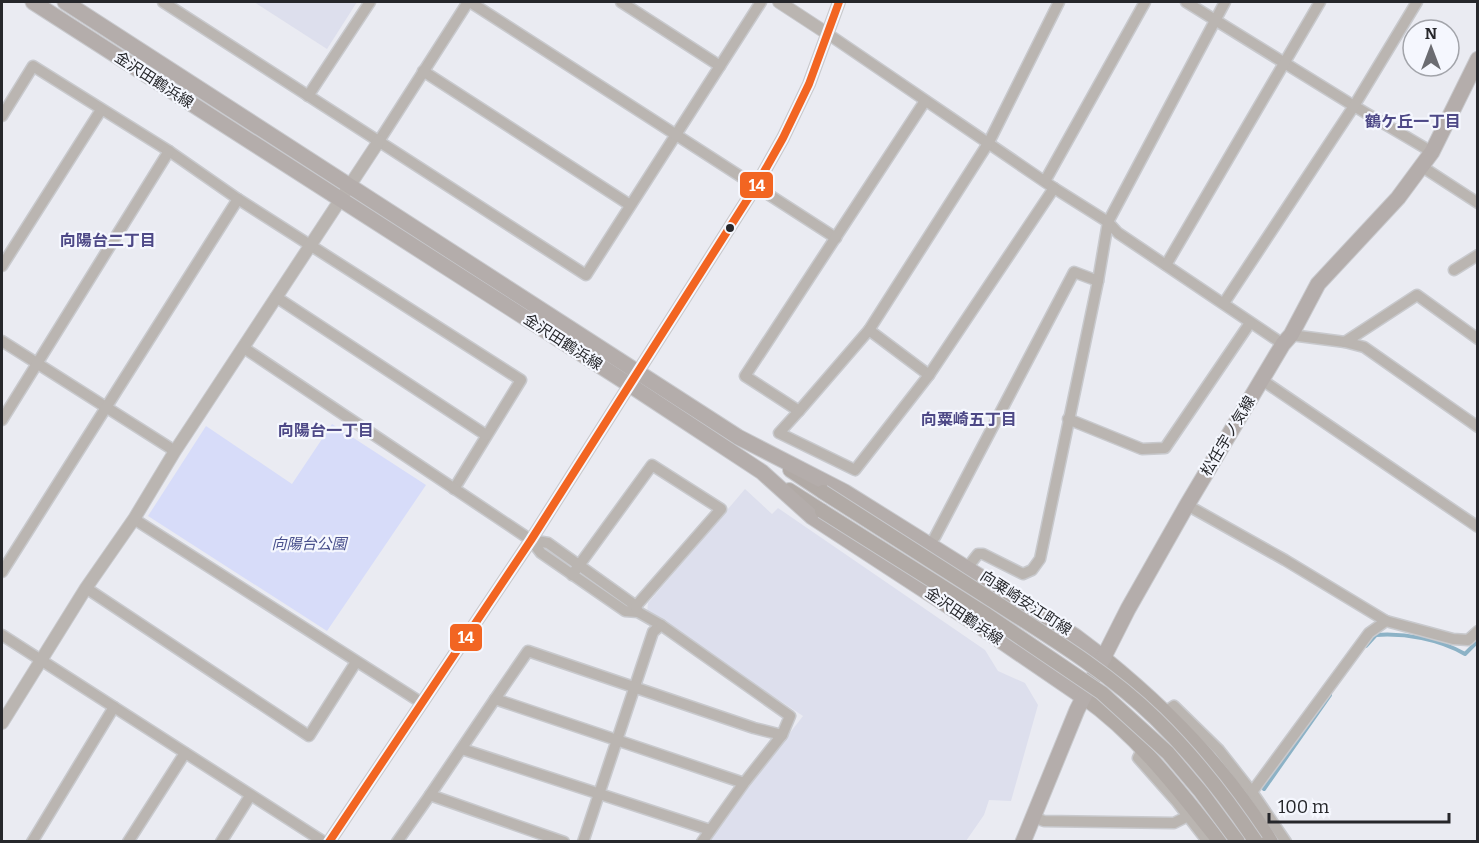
<svg xmlns="http://www.w3.org/2000/svg" width="1479" height="843" font-family="Bitter,'Noto Sans JP',serif">
<style>
.built{fill:#dddfed}
.green{fill:#d7dcf9}
.lines{fill:none;stroke-linecap:round;stroke-linejoin:round}
.stream{stroke:#8cb2c6;stroke-width:4}
.minor-casing{stroke:#c8c9cd;stroke-width:13}
.tertiary-casing{stroke:#c8c9cd;stroke-width:14}
.secondary-casing{stroke:#c8c9cd;stroke-width:16}
.primary-casing{stroke:#c8c9cd;stroke-width:17}
.minor{stroke:#bab5b1;stroke-width:10}
.tertiary{stroke:#bab5b1;stroke-width:12}
.secondary{stroke:#b1aaa6;stroke-width:14}
.primary{stroke:#b4adab;stroke-width:15}
.secondary-bridge-casing{stroke:#c8c9cd;stroke-width:16;stroke-linecap:butt}
.secondary-bridge{stroke:#b1aaa6;stroke-width:14}
.bus-1-casing{stroke:#f5f7fe;stroke-width:12}
.bus-1{stroke:#f26522;stroke-width:8}
.bus-dot{fill:#26272b;stroke:#f5f7fe;stroke-width:2}
.labels{text-anchor:middle;dominant-baseline:central;stroke-width:4.5;stroke-linejoin:round;paint-order:stroke}
.street-label{font-size:15px;fill:#26272b;stroke:#f5f7fe}
.park-label{font-size:15px;font-style:italic;fill:#49508c;stroke:#f5f7fe}
.neighbourhood-label{font-size:16px;font-weight:bold;fill:#4d4886;stroke:#f5f7fe}
.line-badge{stroke:#f5f7fe;stroke-width:2}
.badge-label{font-size:16px;text-anchor:middle;font-weight:bold;fill:#fff}
</style>
<rect width="100%" height="100%" fill="#eaebf2"/>
<!-- built -->
<g class="built">
<path d="M254,2h103l-30,47z"/>
<path d="M745,489l27,25 6,-6 207,142 13,21 27,12 13,22 -27,96 -22,-1 -5,15 -18,26h-260l97,-125 -156,-103 1,-10z"/>
</g>
<!-- green -->
<path class="green" d="M332,424l94,61 -99,146 -179,-115 58,-90 86,58z"/>
<g class="lines">
<!-- stream -->
<g class="stream">
<path d="M1366,646l10,-11c29,-2 63,4 89,19l13,-13"/>
<path d="M1264,789l66,-94"/>
</g>
<defs>
<g id="minor">
<path d="M163,2l423,273 175,-273"/>
<path d="M470,2l366,236"/>
<path d="M621,2l99,64"/>
<path d="M1186,2l168,104 78,46"/>
<path d="M828,34l226,154 54,34 10,11 165,111"/>
<path d="M423,71l207,134"/>
<path d="M308,96l62,-94"/>
<path d="M925,101l-180,275 54,35 70,-81 120,-188 70,-140"/>
<path d="M2,116l31,-50 136,85 69,48 283,181 -67,109"/>
<path d="M379,141l89,-139"/>
<path d="M1421,166l57,37"/>
<path d="M1045,181l100,-179"/>
<path d="M1166,265l154,-263"/>
<path d="M2,266l99,-156"/>
<path d="M1454,270l24,-15"/>
<path d="M276,297l210,138"/>
<path d="M1224,303l130,-197 63,-104"/>
<path d="M869,330l60,45"/>
<path d="M1291,335l54,7 19,5 114,80"/>
<path d="M2,341l173,110"/>
<path d="M1345,342l72,-47 61,44"/>
<path d="M244,348l287,192 10,13 84,58 13,1 23,13 -8,7 -70,210"/>
<path d="M1262,380l216,147"/>
<path d="M799,411l-20,22 76,37 74,-95 125,-187"/>
<path d="M1068,419l74,30 23,-1 85,-125"/>
<path d="M2,420l167,-269"/>
<path d="M1187,505l98,55 101,61 67,18 15,1 10,-9"/>
<path d="M134,519l288,184"/>
<path d="M935,537l139,-265 24,9"/>
<path d="M531,540l17,3 88,63"/>
<path d="M967,568l11,-14h5l40,20 9,-4 8,-11 58,-278 10,-59 117,-220"/>
<path d="M2,572l236,-373"/>
<path d="M572,575l80,-110 69,44 -85,97 2,6"/>
<path d="M86,588l223,148 47,-74"/>
<path d="M661,625l129,91 -8,19"/>
<path d="M2,635l322,207"/>
<path d="M1165,712l9,-6 45,44 33,42 34,50"/>
<path d="M462,749l248,81"/>
<path d="M1142,750l-4,8 39,44 31,40"/>
<path d="M1252,792l117,-159 17,-12"/>
<path d="M430,795l65,-96"/>
<path d="M1033,817l11,4 130,2 14,-7"/>
<path d="M32,842l82,-135"/>
<path d="M128,842l57,-89"/>
<path d="M221,842l29,-46"/>
<path d="M397,842l33,-47 134,47"/>
<path d="M702,842l42,-59 38,-48 -28,-7 -226,-77 -33,48 249,84"/>
</g>
<g id="tertiary">
<path d="M779,2l49,32"/>
<path d="M2,723l84,-135 48,-69 41,-68 204,-310"/>
<path d="M329,842l202,-302 225,-354 27,-48 26,-54 30,-82"/>
</g>
<g id="secondary">
<path d="M790,470l33,22"/>
<path d="M789,490l33,21"/>
<path d="M1104,658c64,52 124,112 167,184"/>
<path d="M1083,697c54,38 96,93 137,145"/>
</g>
<g id="primary">
<path d="M33,2l597,383 132,87 50,45 170,111 101,69"/>
<path d="M65,2l673,435 107,55 230,144 29,22"/>
<path d="M1023,842l54,-132 51,-101 59,-104 96,-161 8,-9 27,-51 80,-86 34,-46 46,-93"/>
</g>
</defs>
<!-- minor casing -->
<use href="#minor" class="minor-casing"/>
<!-- tertiary casing -->
<use href="#tertiary" class="tertiary-casing"/>
<!-- secondary casing -->
<use href="#secondary" class="secondary-casing"/>
<!-- primary casing -->
<use href="#primary" class="primary-casing"/>
<!-- minor -->
<use href="#minor" class="minor"/>
<!-- tertiary -->
<use href="#tertiary" class="tertiary"/>
<!-- secondary -->
<use href="#secondary" class="secondary"/>
<!-- primary -->
<use href="#primary" class="primary"/>
<defs>
<g id="secondary-bridge">
<path d="M823,492c63,40 126,80 189,121 49,31 101,64 143,105 39,38 71,79 101,124"/>
<path d="M822,511l165,104 115,78 66,60 33,39 37,50"/>
</g>
</defs>
<!-- secondary-bridge casing -->
<use href="#secondary-bridge" class="secondary-bridge-casing"/>
<!-- secondary-bridge -->
<use href="#secondary-bridge" class="secondary-bridge"/>
<defs>
<path id="bus-1" d="M329,842l202,-302 225,-354 27,-48 26,-54 30,-82"/>
</defs>
<!-- bus-1 casing -->
<use href="#bus-1" class="bus-1-casing"/>
<!-- bus-1 -->
<use href="#bus-1" class="bus-1"/>
</g>
<!-- markers -->
<circle class="bus-dot" cx="730" cy="228" r="5"/>
<g class="labels">
<!-- street labels -->
<g class="street-label">
<text transform="translate(154 80) rotate(33)">金沢田鶴浜線</text>
<text transform="translate(563 342) rotate(33)">金沢田鶴浜線</text>
<text transform="translate(1228 436) rotate(-59)">松任宇ノ気線</text>
<text transform="translate(1026 603) rotate(33)">向粟崎安江町線</text>
<text transform="translate(964 616) rotate(34)">金沢田鶴浜線</text>
</g>
<!-- park labels -->
<g class="park-label">
<text x="309" y="544">向陽台公園</text>
</g>
<!-- neighbourhood labels -->
<g class="neighbourhood-label">
<text x="1413" y="121">鶴ケ丘一丁目</text>
<text x="108" y="240">向陽台二丁目</text>
<text x="969" y="419">向粟崎五丁目</text>
<text x="326" y="430">向陽台一丁目</text>
</g>
</g>
<g class="line-badge">
<rect x="739" y="171" width="35" height="28" rx="6" fill="#f26522"/>
<rect x="449" y="623" width="34" height="29" rx="6" fill="#f26522"/>
</g>
<g class="badge-label">
<text x="757" y="191">14</text>
<text x="466" y="643">14</text>
</g>
<!-- border -->
<rect width="1479" height="843" fill="none" stroke="#26272b" stroke-width="6"/>
<!-- north arrow -->
<g transform="translate(1431 48)"><circle r="28" fill="#f5f7fe" stroke="#a2a4aa" stroke-width="1.5"/>
<path d="M0-4.5L10 22L0 15L-10 22Z" fill="#6b6c71"/>
<text y="-9" font-size="16" font-weight="bold" text-anchor="middle" fill="#26272b">N</text>
</g>
<!-- scale -->
<path d="M1269 813v9h180v-9" fill="none" stroke="#26272b" stroke-width="3"/>
<text x="1278" y="813" font-size="18" fill="#26272b" stroke="#f5f7fe" stroke-width="4.5" paint-order="stroke">100 m</text>
</svg>
